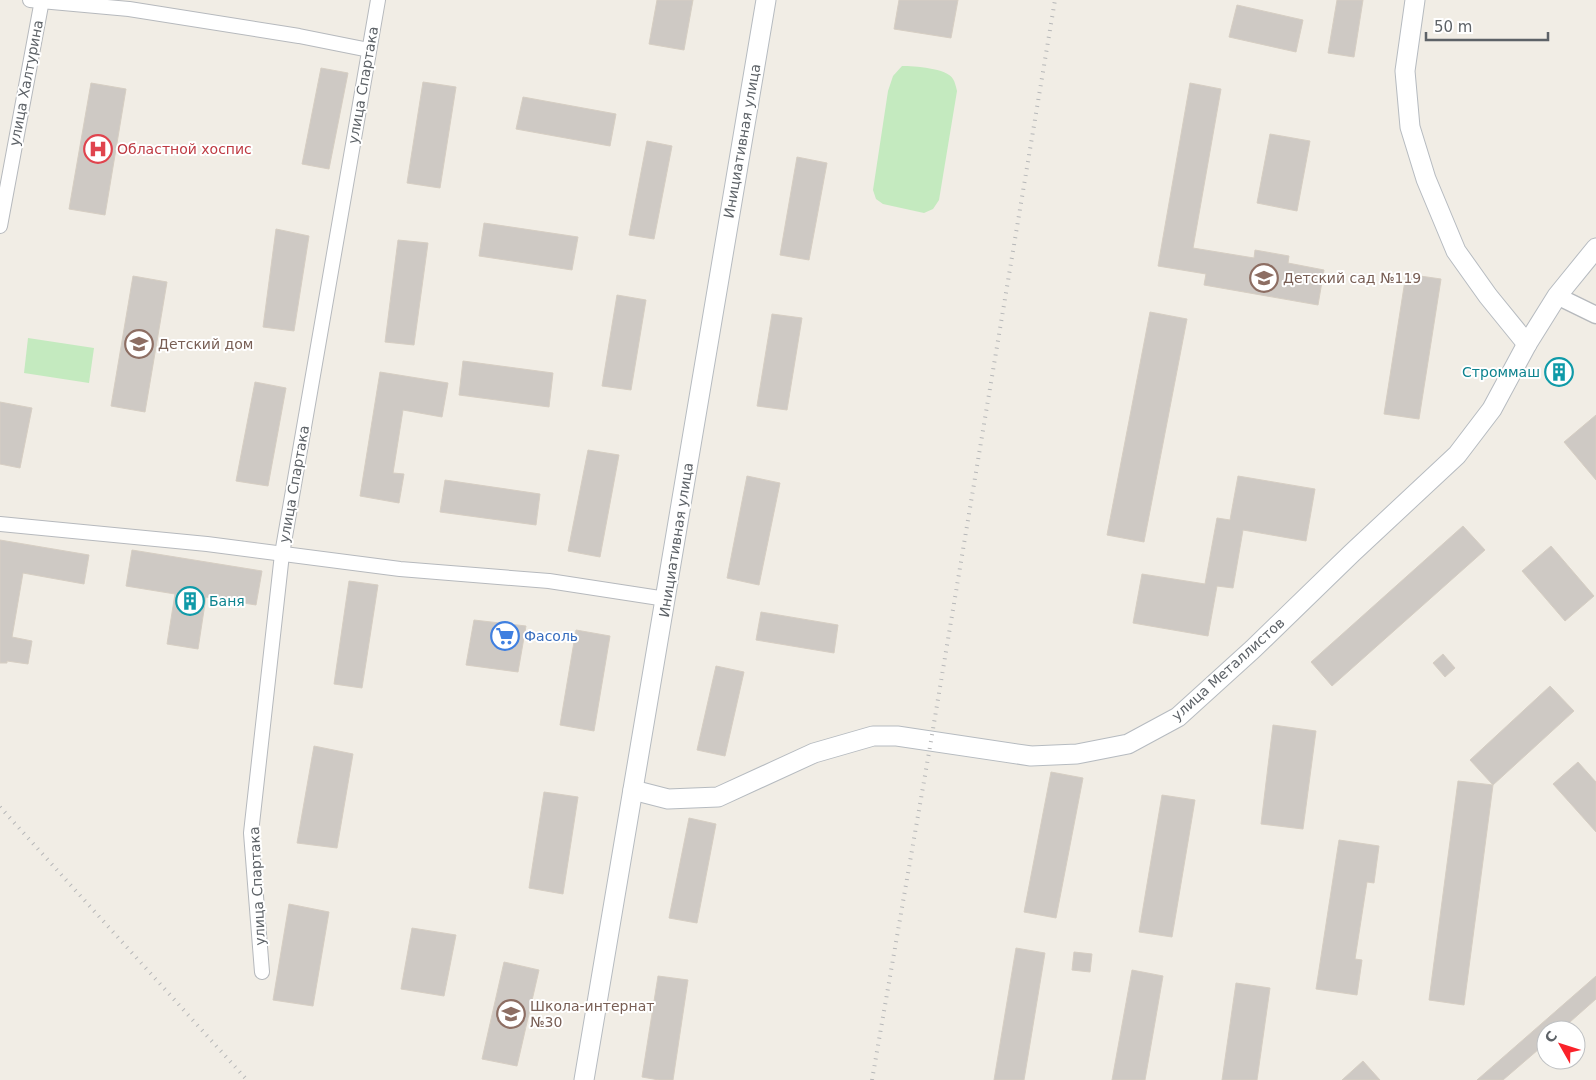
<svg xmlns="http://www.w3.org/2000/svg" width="1596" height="1080" font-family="'DejaVu Sans',sans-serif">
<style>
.green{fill:#c4eabf}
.building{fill:#cec9c4;stroke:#d6cec3}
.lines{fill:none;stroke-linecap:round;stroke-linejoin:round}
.minor-casing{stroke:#b6b9bd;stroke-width:16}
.tertiary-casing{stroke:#b6b9bd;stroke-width:19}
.secondary-casing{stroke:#b6bbc0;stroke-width:21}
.minor{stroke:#fff;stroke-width:14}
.tertiary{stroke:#fff;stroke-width:16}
.secondary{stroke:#fff;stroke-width:19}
.rail{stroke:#b6b7b8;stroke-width:4;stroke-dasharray:1 6;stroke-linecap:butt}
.labels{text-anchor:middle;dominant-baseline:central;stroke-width:4;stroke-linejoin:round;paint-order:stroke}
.street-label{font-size:14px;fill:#5d6267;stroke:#fff}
.health-label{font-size:14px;fill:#be3a42;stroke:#fff;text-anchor:start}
.education-label{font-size:14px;fill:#785e54;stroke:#fff;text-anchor:start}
.culture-label{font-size:14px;fill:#0d838f;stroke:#fff;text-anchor:end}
.shop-label{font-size:14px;fill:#366cbe;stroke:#fff;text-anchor:start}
</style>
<rect width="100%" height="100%" fill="#f1ede5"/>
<!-- green -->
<g class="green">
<path d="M902,66c12,0 45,2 51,13 2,3 3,8 4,12l-18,109 -6,9 -9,4 -41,-9 -7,-5 -3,-9 15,-99 5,-15z"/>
<path d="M28,338l66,10 -5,35 -65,-10z"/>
</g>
<!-- building -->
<g class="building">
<path d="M657,0h36l-9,50 -35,-6z"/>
<path d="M899,0h59l-7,38 -57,-9z"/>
<path d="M1337,0h26l-9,57 -26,-4z"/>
<path d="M1237,5l66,15 -7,32 -67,-15z"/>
<path d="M321,68l27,5 -19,96 -27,-5z"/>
<path d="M423,82l33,5 -16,101 -33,-5z"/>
<path d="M91,83l35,6 -21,126 -36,-6z"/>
<path d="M1190,83l31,6 -28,159 61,10 1,-8 34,6 -1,7 36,7 -6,35 -114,-20 2,-11 -48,-8z"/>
<path d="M523,97l93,17 -6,32 -94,-17z"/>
<path d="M1270,134l40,7 -13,70 -40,-8z"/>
<path d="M647,141l25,5 -18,93 -25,-4z"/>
<path d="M797,157l30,6 -18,97 -29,-5z"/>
<path d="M484,223l94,14 -6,33 -93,-14z"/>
<path d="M276,229l33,7 -15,95 -31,-4z"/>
<path d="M398,240l30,3 -14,102 -29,-3z"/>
<path d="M1406,274l35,5 -22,140 -35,-5z"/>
<path d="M133,276l34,6 -22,130 -34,-6z"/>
<path d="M617,295l29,5 -15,90 -29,-4z"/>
<path d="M1150,312l37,7 -43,223 -37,-7z"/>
<path d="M772,314l30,4 -15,92 -30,-4z"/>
<path d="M463,361l90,12 -4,34 -90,-12z"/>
<path d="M1562,361l8,9 -15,14 -8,-10z"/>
<path d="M380,372l68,11 -6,34 -39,-7 -10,63 11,1 -5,29 -39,-7z"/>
<path d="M255,382l31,6 -18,98 -32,-5z"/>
<path d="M0,402l32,6 -12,60 -20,-4z"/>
<path d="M1596,415v65l-32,-38z"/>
<path d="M588,450l31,5 -19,102 -32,-6z"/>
<path d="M747,476l33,7 -21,102 -32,-7z"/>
<path d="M1238,476l77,13 -9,52 -63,-11 -10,58 -16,-2 -9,50 -75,-13 9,-49 63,10 12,-66 13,2z"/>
<path d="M445,480l95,14 -4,31 -96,-13z"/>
<path d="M1463,526l22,24 -153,136 -21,-24z"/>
<path d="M0,540l89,15 -5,29 -61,-11 -11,64 20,4 -4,23 -21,-3v2h-7z"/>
<path d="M1551,546l43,50 -29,25 -43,-50z"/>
<path d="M132,550l130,21 -6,34 -50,-8 -8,52 -31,-5 8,-50 -49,-8z"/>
<path d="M349,581l29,4 -16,103 -28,-4z"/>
<path d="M761,612l77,13 -4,28 -78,-13z"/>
<path d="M474,620l52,6 -8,46 -52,-7z"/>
<path d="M576,630l34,6 -16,95 -34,-6z"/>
<path d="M1443,654l12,14 -10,9 -12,-14z"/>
<path d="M716,666l28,6 -19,84 -28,-6z"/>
<path d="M1550,686l24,25 -81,74 -23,-25z"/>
<path d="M1273,725l43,6 -13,98 -42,-5z"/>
<path d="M314,746l39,8 -16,94 -40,-5z"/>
<path d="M1578,762l18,20v50l-43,-48z"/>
<path d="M1051,772l32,6 -27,140 -32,-6z"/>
<path d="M1458,781l35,4 -29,220 -35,-5z"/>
<path d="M544,792l34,5 -15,97 -34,-6z"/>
<path d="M1162,795l33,5 -23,137 -33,-5z"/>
<path d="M689,818l27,6 -19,99 -28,-5z"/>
<path d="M1339,840l40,6 -5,37 -7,-1 -12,77 7,1 -5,35 -41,-6z"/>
<path d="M289,904l40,8 -16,94 -40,-6z"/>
<path d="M412,928l44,7 -12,61 -43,-7z"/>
<path d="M1016,948l29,5 -21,127h-30z"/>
<path d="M1074,952l18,2 -2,18 -18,-2z"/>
<path d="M504,962l35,8 -22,96 -35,-7z"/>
<path d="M1132,970l31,6 -18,104h-33z"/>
<path d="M658,976l30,4 -15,100h-14l-17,-3z"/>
<path d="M1596,976v23l-35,31h-15v13l-43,37h-26z"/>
<path d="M1236,983l34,5 -13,92h-35z"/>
<path d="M1363,1061l17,19h-38z"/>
</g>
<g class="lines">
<defs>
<g id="minor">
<path d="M30,0l99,9 170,27 70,14"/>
<path d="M0,226l42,-226"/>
<path d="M0,524l207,20 193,25 149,12 117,18"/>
<path d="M262,972l-11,-139 31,-279 96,-554"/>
</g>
<path id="tertiary" d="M1557,296l39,19"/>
<g id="secondary">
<path d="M1415,0l-10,71 5,56 16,52 30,72 32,45 39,48"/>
<path d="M633,790l35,9 50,-2 96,-44 59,-17h24l134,20 46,-2 51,-10 50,-27 75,-68 99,-96 105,-98 35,-46 35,-65 30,-48 39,-48"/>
<path d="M584,1080l182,-1080"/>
</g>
</defs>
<!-- minor casing -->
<use href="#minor" class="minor-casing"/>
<!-- tertiary casing -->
<use href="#tertiary" class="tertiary-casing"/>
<!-- secondary casing -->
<use href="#secondary" class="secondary-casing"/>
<!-- minor -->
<use href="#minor" class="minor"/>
<!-- tertiary -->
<use href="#tertiary" class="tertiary"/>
<!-- secondary -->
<use href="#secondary" class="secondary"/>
<!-- rail -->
<g class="rail">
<path d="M0,807l247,273"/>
<path d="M872,1080l59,-339 124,-741"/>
</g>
</g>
<!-- icons -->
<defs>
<symbol id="hospital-ring" viewBox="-11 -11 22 22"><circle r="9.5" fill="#fff" stroke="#e0444e" stroke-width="1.5"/><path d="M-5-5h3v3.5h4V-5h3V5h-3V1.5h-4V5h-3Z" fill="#e0444e"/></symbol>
<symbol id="school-ring" viewBox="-11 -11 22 22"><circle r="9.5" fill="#fff" stroke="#8d6e63" stroke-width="1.5"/><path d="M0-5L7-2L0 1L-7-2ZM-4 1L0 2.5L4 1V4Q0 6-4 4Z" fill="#8d6e63"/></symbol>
<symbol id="building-ring" viewBox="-11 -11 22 22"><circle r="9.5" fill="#fff" stroke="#0f9aa8" stroke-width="1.5"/><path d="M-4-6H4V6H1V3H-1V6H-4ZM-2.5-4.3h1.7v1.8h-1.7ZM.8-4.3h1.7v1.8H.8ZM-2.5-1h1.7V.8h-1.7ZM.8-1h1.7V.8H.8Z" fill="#0f9aa8"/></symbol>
<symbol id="supermarket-ring" viewBox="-11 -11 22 22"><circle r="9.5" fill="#fff" stroke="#3f7fe0" stroke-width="1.5"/><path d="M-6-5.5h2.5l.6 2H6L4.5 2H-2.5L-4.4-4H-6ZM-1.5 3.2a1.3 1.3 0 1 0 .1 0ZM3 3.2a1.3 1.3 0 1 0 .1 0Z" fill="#3f7fe0"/></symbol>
</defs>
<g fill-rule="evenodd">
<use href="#hospital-ring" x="82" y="133" width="32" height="32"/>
<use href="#school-ring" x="1248" y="262" width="32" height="32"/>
<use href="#school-ring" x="123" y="328" width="32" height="32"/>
<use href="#building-ring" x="1543" y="356" width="32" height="32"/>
<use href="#building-ring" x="174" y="585" width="32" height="32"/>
<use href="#supermarket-ring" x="489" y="620" width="32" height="32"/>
<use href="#school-ring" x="495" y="998" width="32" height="32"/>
</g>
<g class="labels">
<!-- street labels -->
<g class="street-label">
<text transform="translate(26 83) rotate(-79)">улица Халтурина</text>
<text transform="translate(363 85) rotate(-80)">улица Спартака</text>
<text transform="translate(742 141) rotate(-80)">Инициативная улица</text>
<text transform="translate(294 484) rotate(-80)">улица Спартака</text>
<text transform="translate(676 540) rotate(-81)">Инициативная улица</text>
<text transform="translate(1228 669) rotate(-42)">улица Металлистов</text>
<text transform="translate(257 886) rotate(-93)">улица Спартака</text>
</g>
<!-- health labels -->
<g class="health-label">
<text x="117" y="149">Областной хоспис</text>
</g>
<!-- education labels -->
<g class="education-label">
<text x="1283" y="278">Детский сад №119</text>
<text x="158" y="344">Детский дом</text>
<text x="530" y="1006">Школа-интернат<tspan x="530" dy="16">№30</tspan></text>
</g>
<!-- culture labels -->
<g class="culture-label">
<text x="1540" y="372">Строммаш</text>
<text x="209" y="601" text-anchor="start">Баня</text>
</g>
<!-- shop labels -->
<g class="shop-label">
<text x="524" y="636">Фасоль</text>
</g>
</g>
<!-- north arrow -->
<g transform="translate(1561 1045) rotate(309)"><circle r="24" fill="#ffffff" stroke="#bec0c2"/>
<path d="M0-4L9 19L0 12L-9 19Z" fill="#fa222a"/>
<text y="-8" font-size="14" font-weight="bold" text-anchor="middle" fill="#5d6267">С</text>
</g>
<!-- scale -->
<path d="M1426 32v8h122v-8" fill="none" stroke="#5d6267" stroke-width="2.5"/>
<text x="1434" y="32" font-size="15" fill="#5d6267" stroke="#ffffff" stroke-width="4" paint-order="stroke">50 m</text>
</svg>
